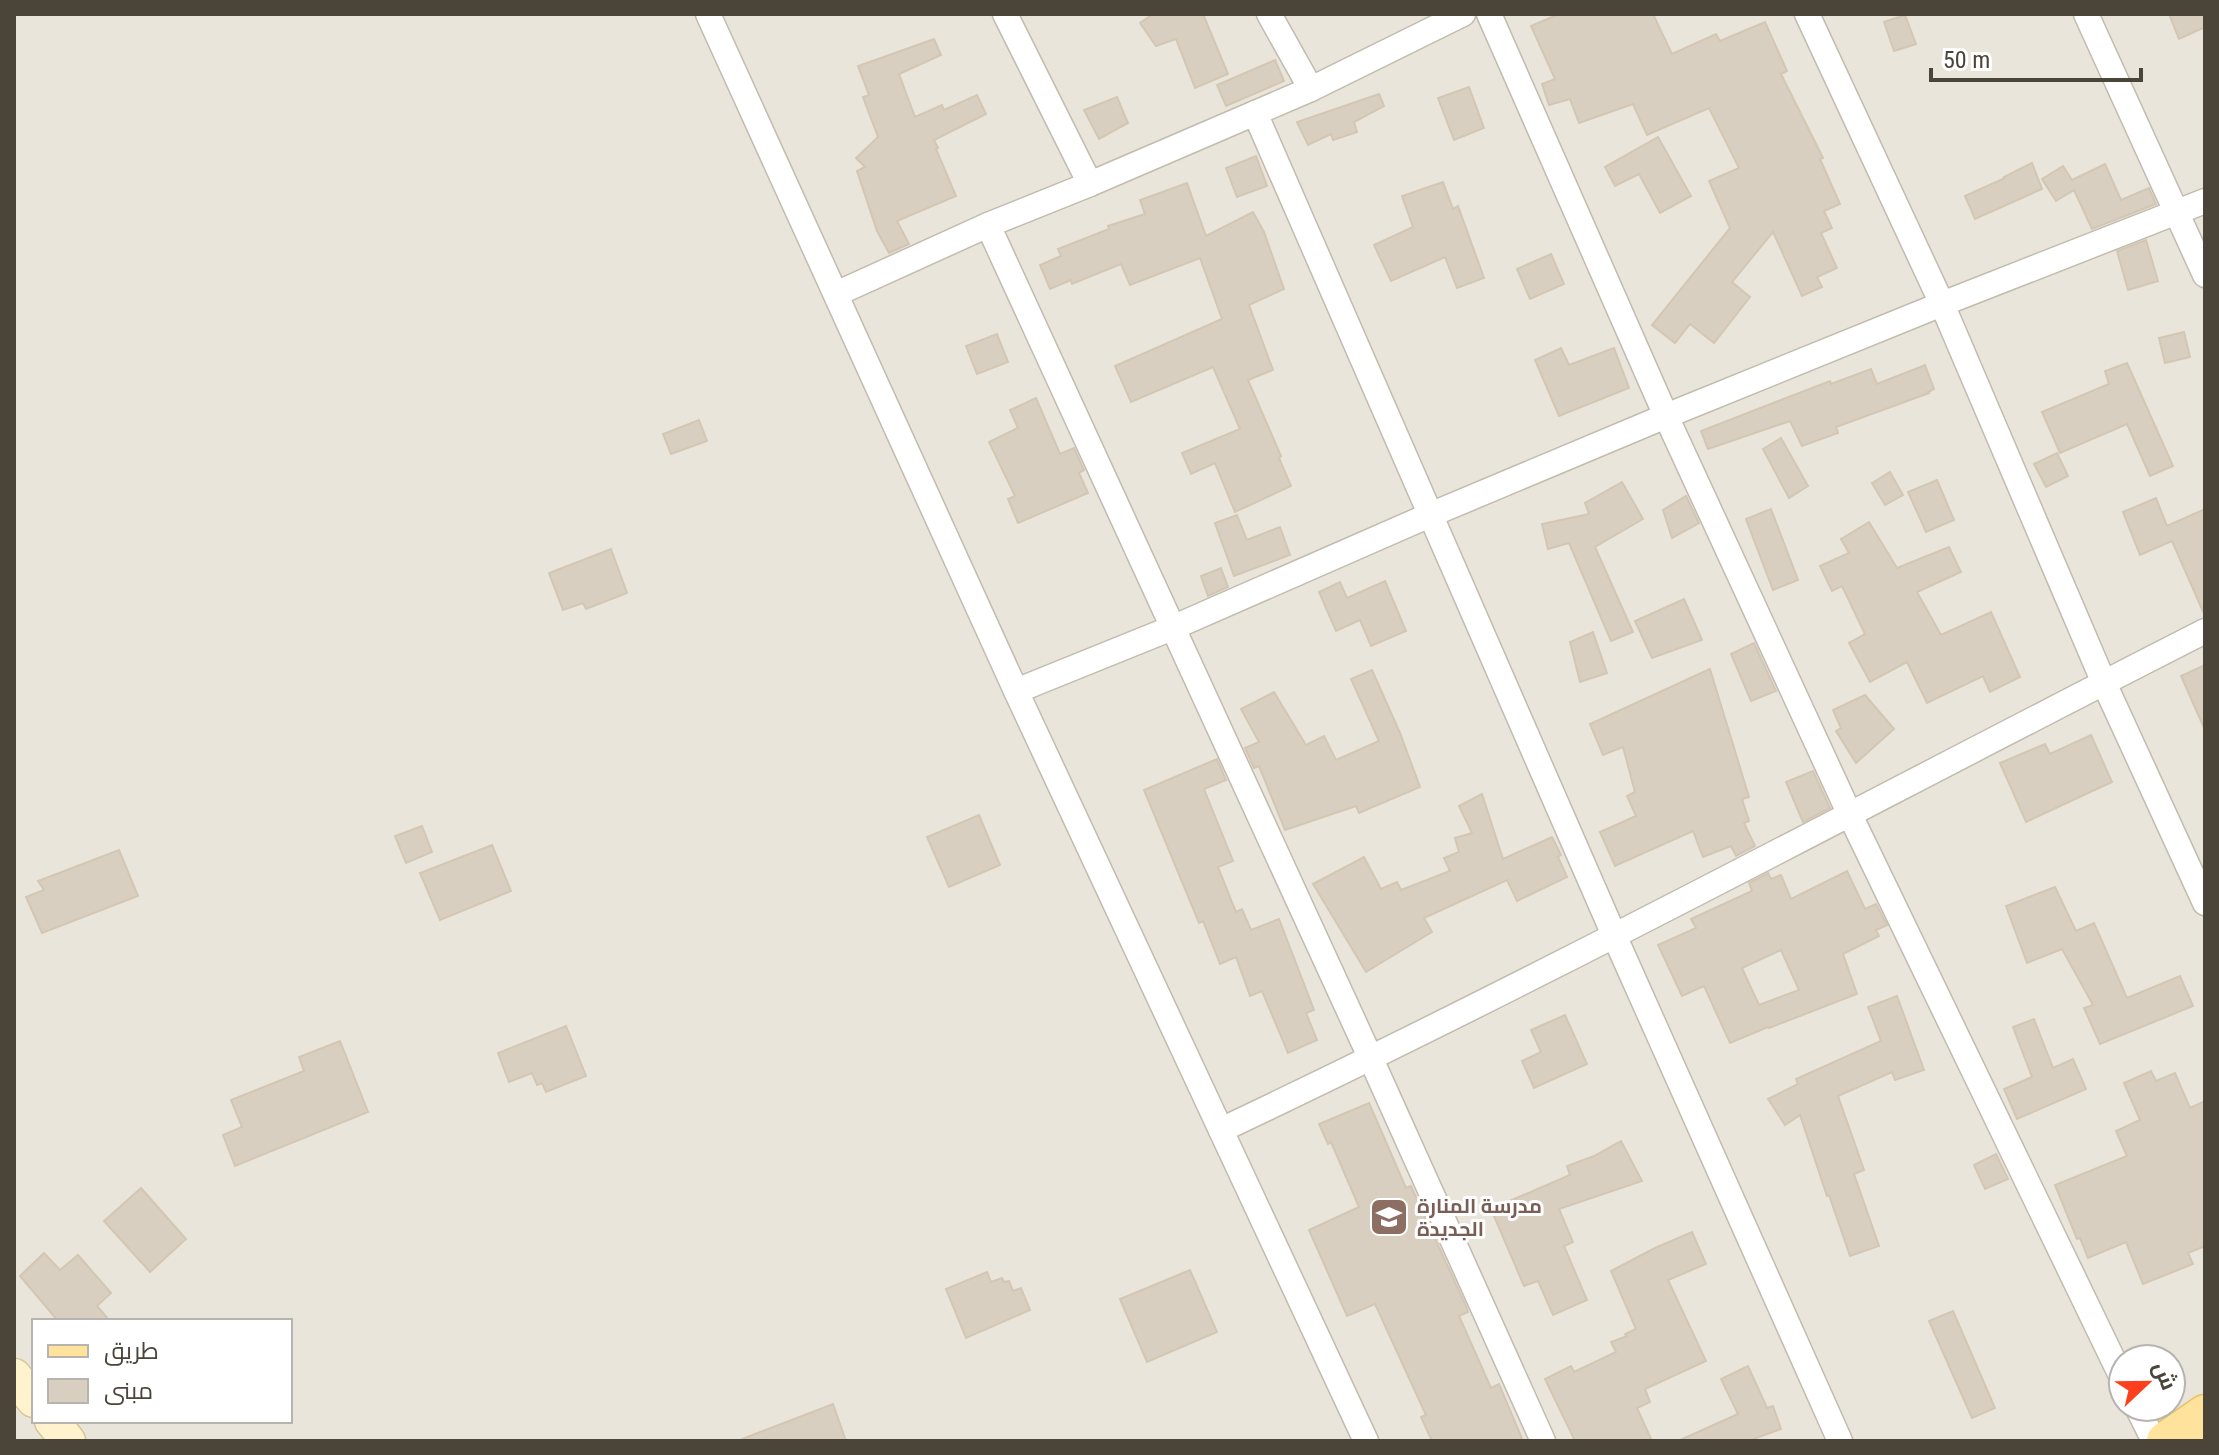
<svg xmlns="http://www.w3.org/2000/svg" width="2219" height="1455" font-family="'Roboto Condensed',Cairo,sans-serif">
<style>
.residential{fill:#eae5da;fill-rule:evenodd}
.building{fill:#d8cfc1;stroke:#d3c7b4;stroke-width:2;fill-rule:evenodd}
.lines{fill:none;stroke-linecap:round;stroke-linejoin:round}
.street-casing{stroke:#c2bbae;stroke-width:27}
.secondary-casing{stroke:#d6c79b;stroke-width:37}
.primary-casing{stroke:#e6c16a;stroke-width:41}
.street{stroke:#fff;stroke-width:24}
.secondary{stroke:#fff3cd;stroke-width:34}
.primary{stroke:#ffe39c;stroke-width:38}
.labels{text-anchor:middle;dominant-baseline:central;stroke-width:6;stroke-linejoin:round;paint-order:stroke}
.education-label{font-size:20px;font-weight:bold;fill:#785e54;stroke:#fff;text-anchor:start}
</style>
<rect width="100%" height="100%" fill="#f6f3ec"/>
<!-- residential -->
<path class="residential" d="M14,14h2191v1427h-2191zM34,1321h256v100h-256zM2123,1359h48v48h-48z"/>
<!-- building -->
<g class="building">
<path d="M1153,14h50l25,60 -33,14 -19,-49 -20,7 -16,-23z"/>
<path d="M1559,14h94l19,40 44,-20 4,7 45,-19 22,49 -6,3 42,84 -3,1 20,45 -16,7 8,17 -11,5 16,35 -20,9 5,10 -20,9 -29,-64 -41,50 18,15 -36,46 -24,-19 -15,19 -23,-18 78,-97 -21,-47 30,-13 -30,-60 -62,27 -14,-31 -54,19 -9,-24 -21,6 -7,-21 13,-5 -24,-53z"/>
<path d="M2169,14h36v13l-26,12z"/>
<path d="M1905,15l11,29 -22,7 -10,-29z"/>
<path d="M934,39l7,16 -42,19 16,43 27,-12 2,5 33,-15 9,19 -52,26 4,8 -2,1 20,47 -59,25 12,23 -20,9 -12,-22 -20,-60 8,-4 -9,-9 22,-21 -15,-40 6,-2 -11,-29z"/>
<path d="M1275,60l9,21 -58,25 -9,-21z"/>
<path d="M1469,87l15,41 -30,12 -16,-42z"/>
<path d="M1379,94l5,12 -30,16 3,10 -24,8 -2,-6 -23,11 -11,-23z"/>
<path d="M1117,97l11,26 -29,16 -15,-29z"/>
<path d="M1658,137l33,59 -31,17 -21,-39 -24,12 -10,-19z"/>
<path d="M1256,156l11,30 -30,11 -11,-29z"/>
<path d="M2032,163l10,26 -67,30 -10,-23 40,-18 -1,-1z"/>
<path d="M2105,164l16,36 28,-12 7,16 -64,25 -18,-39 -18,11 -14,-22 21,-13 9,14z"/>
<path d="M1443,182l10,27 5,-3 26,72 -27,10 -12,-31 -54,24 -17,-36 39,-18 -11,-31z"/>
<path d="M1187,183l19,53 47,-24 11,20 20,57 -35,16 24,65 -25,10 33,76 -2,2 12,28 -56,26 -20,-49 -24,11 -9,-21 58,-24 -27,-62 -82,35 -16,-36 107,-47 -22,-61 -70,27 -9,-21 -49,20 -1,-4 -21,9 -10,-24 21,-9 -3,-7 51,-20 -1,-3 37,-12 -5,-14z"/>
<path d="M2146,240l12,41 -30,9 -11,-39z"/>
<path d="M1551,254l13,30 -34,15 -13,-30z"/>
<path d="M2184,332l6,25 -25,6 -6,-25z"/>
<path d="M997,334l11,28 -31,12 -11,-28z"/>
<path d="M1561,348l8,17 45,-17 15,40 -70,28 -24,-56z"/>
<path d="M2127,363l46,103 -23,10 -23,-52 -67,29 -18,-41 67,-28 -4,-13z"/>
<path d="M1925,365l9,24 -6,3 1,1 -93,34 2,6 -36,13 -12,-25 -82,28 -7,-18 129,-50 1,3 40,-15 6,15z"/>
<path d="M1036,398l24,56 14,-6 10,22 -5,3 9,20 -70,30 -10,-24 7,-3 -26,-54 29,-14 -8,-18z"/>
<path d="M699,420l8,21 -36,13 -8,-20z"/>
<path d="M1781,438l27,48 -19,12 -26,-49z"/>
<path d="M2057,453l11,23 -22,11 -12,-23z"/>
<path d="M1890,472l13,23 -18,10 -13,-22z"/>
<path d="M1937,480l17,40 -28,12 -18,-40z"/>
<path d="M1622,482l21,37 -48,28 38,85 -22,9 -42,-98 -21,6 -6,-25 47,-10 -4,-11z"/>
<path d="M1686,496l13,27 -27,15 -9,-28z"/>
<path d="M2156,498l11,28 38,-17v107l-33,-75 -32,14 -17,-43z"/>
<path d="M1771,509l27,71 -25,10 -27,-71z"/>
<path d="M1237,515l10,25 33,-13 10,28 -56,21 -19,-53z"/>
<path d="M1869,522l28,46 52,-21 12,25 -44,20 24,43 50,-23 29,65 -30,15 -7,-16 -56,27 -20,-41 -37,20 -21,-39 16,-9 -23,-48 -10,5 -12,-25 29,-13 -8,-14z"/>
<path d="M611,549l16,44 -41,16 -3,-6 -20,7 -14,-37z"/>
<path d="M1221,568l7,19 -20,9 -7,-20z"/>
<path d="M1385,581l21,50 -35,15 -11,-26 -24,11 -17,-39 21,-10 7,16z"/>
<path d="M1684,599l18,41 -50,18 -17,-37z"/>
<path d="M1593,632l14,41 -27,9 -10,-40z"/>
<path d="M1754,643l22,48 -25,10 -20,-47z"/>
<path d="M2205,665v65l-24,-54z"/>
<path d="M1710,669l39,128 -7,2 7,22 -5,2 11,23 -19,10 -5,-10 -28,11 -10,-26 -78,35 -15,-34 36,-16 -9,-20 8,-4 -12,-45 -20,8 -13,-31z"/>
<path d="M1372,670l28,63 20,54 -61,26 -3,-7 -71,24 -26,-64 -5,2 -9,-20 14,-6 -18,-33 33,-17 32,53 18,-9 12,24 43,-19 -28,-62z"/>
<path d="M1865,695l29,34 -38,34 -20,-32 5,-3 -8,-18z"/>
<path d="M2091,735l21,47 -86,40 -26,-59 45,-19 5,10z"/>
<path d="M1217,759l9,21 -22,9 29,72 -15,6 18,45 6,-3 9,21 28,-11 35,91 -8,3 11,27 -29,13 -26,-62 -12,5 -14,-39 -16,7 -17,-43 -4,2 -55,-133z"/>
<path d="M1813,771l17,37 -27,14 -17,-40z"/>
<path d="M1482,794l21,65 49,-22 9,18 -3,2 9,20 -50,24 -10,-21 -83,38 8,14 -66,40 -53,-88 51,-27 17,32 16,-7 4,8 49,-19 -6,-13 15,-6 -4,-14 17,-5 -13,-27z"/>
<path d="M979,815l21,50 -51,22 -22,-50z"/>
<path d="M422,826l10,26 -26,11 -11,-27z"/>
<path d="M492,845l19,46 -71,29 -20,-47z"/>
<path d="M119,850l19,46 -96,37 -16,-36 18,-7 -6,-9z"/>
<path d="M1847,871l18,38 11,-5 11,21 -11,5 3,6 -36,18 14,40 -88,34 -1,-1 -38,16 -26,-57 -22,10 -24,-51 38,-17 -5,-9 61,-28 -3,-8 19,-10 3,6 10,-4 10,24zM1781,950l18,40 -40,15 -17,-37z"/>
<path d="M2055,887l21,44 18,-8 33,75 53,-22 13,30 -93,38 -16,-36 9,-3 -31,-56 -35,14 -21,-57z"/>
<path d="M1897,996l27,74 -29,10 -3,-8 -54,24 26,74 -10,4 25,72 -29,10 -21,-61 -2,1 -27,-81 -15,10 -17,-26 30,-15 -2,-5 85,-38 -13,-34z"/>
<path d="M1565,1015l22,49 -53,24 -12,-27 19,-9 -10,-22z"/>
<path d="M2034,1019l19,49 20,-9 13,30 -69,30 -13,-30 28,-12 -19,-50z"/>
<path d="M566,1026l20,50 -40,16 -4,-9 -5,2 -5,-12 -23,9 -11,-29z"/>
<path d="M340,1041l28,71 -133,54 -12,-31 19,-8 -11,-27 73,-29 -5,-14z"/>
<path d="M2151,1071l5,10 19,-8 15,35 15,-7v145l-17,7 5,11 -50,20 -17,-42 -38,16 -8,-20 -3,1 -22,-54 72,-29 -11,-25 24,-11 -16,-37z"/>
<path d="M1369,1103l37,85 5,-2 55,120 2,6 -9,4 32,72 8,-4 24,57h-91l-11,-24 5,-2 -51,-111 -28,12 -38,-86 50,-23 -28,-65 -3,2 -9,-20z"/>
<path d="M1621,1141l21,40 -83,28 14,33 -9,4 23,54 -34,15 -15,-34 -14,5 -33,-77 79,-34 -3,-9 27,-10z"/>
<path d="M1996,1154l12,25 -23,10 -11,-24z"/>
<path d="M141,1188l45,51 -36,33 -46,-51z"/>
<path d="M1692,1232l14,32 -38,16 38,81 -61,28 5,13 -13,6 15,33h-77l-30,-62 26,-13 3,6 42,-20 -5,-10 16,-6 -2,-2 11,-5 -25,-58 44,-23z"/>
<path d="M44,1253l16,17 18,-15 33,38 -14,13 13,15h-52l-38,-45z"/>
<path d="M1190,1270l27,62 -70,30 -27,-63z"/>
<path d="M987,1272l4,10 11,-4 2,4 5,-1 4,10 8,-3 9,22 -64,28 -20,-49z"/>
<path d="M1953,1311l42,97 -23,10 -43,-97z"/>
<path d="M1748,1366l19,42 6,-2 8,23 -33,12h-70l60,-27 -17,-35z"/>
<path d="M833,1404l13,37h-104v-2z"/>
</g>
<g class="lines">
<defs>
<g id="street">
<path d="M708,14l308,677 350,750"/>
<path d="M1005,14l85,170"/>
<path d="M1269,14l42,75"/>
<path d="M1489,14l177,402 184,399 273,565"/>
<path d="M1807,14l135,290 162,379 101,220"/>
<path d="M2086,14l119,261"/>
<path d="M1255,113l359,822 226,506"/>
<path d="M988,225l383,834 172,382"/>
<path d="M836,294l152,-69 102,-41 221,-95 152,-75"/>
<path d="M1016,691l156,-63 258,-113 236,-99 276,-112 263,-103"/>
<path d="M1221,1130c332,-157 656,-332 984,-499"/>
<path d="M2137,1407l17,34"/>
</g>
<g id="secondary">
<path d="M14,1376l20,24"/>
<path d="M52,1421l16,20"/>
</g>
<path id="primary" d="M2166,1441l39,-27"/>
</defs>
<!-- street casing -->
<use href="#street" class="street-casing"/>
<!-- secondary casing -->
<use href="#secondary" class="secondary-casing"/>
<!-- primary casing -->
<use href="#primary" class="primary-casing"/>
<!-- street -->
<use href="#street" class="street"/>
<!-- secondary -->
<use href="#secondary" class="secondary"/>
<!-- primary -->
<use href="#primary" class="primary"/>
</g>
<!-- icons -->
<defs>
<symbol id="school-square" viewBox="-11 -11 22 22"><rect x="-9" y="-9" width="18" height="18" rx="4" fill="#8d6e63" stroke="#fff"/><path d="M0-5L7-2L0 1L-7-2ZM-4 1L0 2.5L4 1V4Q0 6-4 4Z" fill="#fff"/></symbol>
</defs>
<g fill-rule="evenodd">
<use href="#school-square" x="1367" y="1195" width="44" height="44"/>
</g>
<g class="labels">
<!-- education labels -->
<g class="education-label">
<text x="1417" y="1206">مدرسة المنارة<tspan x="1417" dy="23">الجديدة</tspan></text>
</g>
</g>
<!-- border -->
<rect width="2219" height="1455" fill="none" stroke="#4b4439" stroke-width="32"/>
<!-- legend -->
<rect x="32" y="1319" width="260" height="104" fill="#ffffff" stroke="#b7b4b0" stroke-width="2"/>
<rect x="48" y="1345" width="40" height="12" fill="#ffe39c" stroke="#b7b4b0" stroke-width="2"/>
<text x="104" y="1359" font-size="24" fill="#4b4439">طريق</text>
<rect x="48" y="1379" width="40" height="24" fill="#d8cfc1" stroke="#b7b4b0" stroke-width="2"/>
<text x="104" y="1399" font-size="24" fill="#4b4439">مبنى</text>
<!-- north arrow -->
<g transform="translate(2147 1383) rotate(68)"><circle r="38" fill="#ffffff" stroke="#b7b4b0" stroke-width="2"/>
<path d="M0-6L14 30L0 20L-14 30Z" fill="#fc3f1d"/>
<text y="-12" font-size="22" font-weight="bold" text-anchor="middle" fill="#4b4439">ش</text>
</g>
<!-- scale -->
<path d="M1931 68v12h210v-12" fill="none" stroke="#4b4439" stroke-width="4"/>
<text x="1943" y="68" font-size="24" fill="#4b4439" stroke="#ffffff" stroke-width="6" paint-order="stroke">50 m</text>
</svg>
